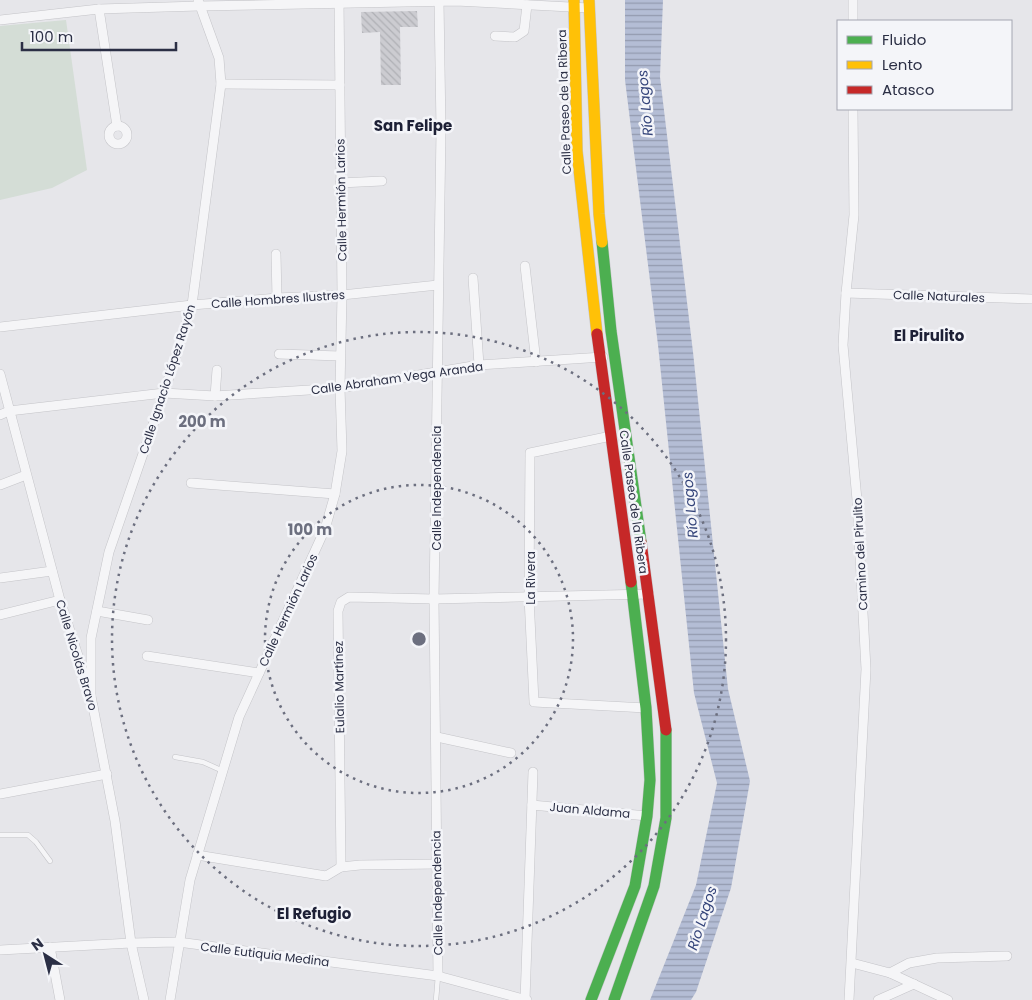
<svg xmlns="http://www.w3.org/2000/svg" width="1032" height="1000" font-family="Poppins,sans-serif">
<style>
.grass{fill:#d4ddd6}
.water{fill:url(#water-rules)}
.building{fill:url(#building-back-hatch)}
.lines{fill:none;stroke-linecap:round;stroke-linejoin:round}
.lane-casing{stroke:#c4c4c8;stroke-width:5.5}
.street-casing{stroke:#c4c4c8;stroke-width:10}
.fast-casing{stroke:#c4c4c8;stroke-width:12}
.slow-casing{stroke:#c4c4c8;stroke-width:12}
.jam-casing{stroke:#c4c4c8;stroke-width:12}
.lane{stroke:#f5f5f7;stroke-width:4.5}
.street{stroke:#f5f5f7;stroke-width:9}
.fast{stroke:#4caf50;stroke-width:11}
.slow{stroke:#ffc107;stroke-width:11}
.jam{stroke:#c62828;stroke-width:11}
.ring{fill:none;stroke:#6c6f7f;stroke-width:2.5;stroke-dasharray:2.5 5}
.labels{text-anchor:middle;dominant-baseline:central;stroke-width:5;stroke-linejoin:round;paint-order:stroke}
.street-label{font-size:12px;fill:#2b2f45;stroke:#f4f5f9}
.water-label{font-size:14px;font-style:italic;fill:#34447a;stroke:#f4f5f9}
.quarter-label{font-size:15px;font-weight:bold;fill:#1d2036;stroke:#f4f5f9}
.centre{fill:#6c6f7f;stroke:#f4f5f9;stroke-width:2.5}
.ring-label{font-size:15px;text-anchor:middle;font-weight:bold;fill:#6c6f7f;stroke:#f4f5f9;stroke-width:5;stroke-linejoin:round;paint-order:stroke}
</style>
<defs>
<pattern id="water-rules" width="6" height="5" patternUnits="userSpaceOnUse" patternTransform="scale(1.25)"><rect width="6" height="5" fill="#b4bdd5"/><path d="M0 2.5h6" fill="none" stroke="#939aaf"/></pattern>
<pattern id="building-back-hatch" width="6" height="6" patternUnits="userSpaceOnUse" patternTransform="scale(1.25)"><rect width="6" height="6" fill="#ccccd1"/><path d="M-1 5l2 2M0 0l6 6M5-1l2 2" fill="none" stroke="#afb0b5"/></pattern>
</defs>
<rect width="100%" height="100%" fill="#e6e6ea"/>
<!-- grass -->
<path class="grass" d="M66,20l21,150 -35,18 -52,12v-174z"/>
<!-- water -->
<path class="water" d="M625,0h38l-3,77 33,275 35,337 22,92 -19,107 -35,104 -5,8h-41l46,-115 21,-102 -23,-90 -36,-348 -33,-265z"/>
<!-- building -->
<path class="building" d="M417,11l1,16h-18l1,58h-20l-1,-53 -18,1 -1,-21z"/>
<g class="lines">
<defs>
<g id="lane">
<path d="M175,757l28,5 20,9"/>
<path d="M0,835h28l8,7 14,19"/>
<path d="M436,1000l2,-24"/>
</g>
<g id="street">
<path d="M99,9l18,117"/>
<path d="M0,20l99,-11 100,-3 257,-5 133,7"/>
<path d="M853,21v-21"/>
<path d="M495,36l20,1 9,-6 3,-26"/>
<path d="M221,84l119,1"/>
<circle cx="118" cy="135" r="9"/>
<path d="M340,183l42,-2"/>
<path d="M276,254l1,44"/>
<path d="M525,266l11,96"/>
<path d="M473,278l6,87"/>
<path d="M846,293l186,6"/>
<path d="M0,327l192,-22 85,-7 65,-3 96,-10"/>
<path d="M279,354l61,2"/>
<path d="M0,374l60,226 31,96 24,125 16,122 13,57"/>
<path d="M215,396l2,-26"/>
<path d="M0,415l9,-4 155,-18 51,3 125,-8 139,-23 124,-8"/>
<path d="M611,436l-81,17 -1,144 5,105 112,6"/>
<path d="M191,483l144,11"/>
<path d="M0,485l26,-10"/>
<path d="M0,578l52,-7"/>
<path d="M97,611l51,9"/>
<path d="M0,615l60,-15"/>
<path d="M147,656l112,17"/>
<path d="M91,696v-58l18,-86 55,-159 28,-88 29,-221 -2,-26 -21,-58"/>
<path d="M437,737l74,16"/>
<path d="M0,794l107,-20"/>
<path d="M532,805l115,11"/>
<path d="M197,855l129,21 15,-9 19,-2 77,-1"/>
<path d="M341,867l-3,-256 3,-9 8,-5 85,2 215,-5"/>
<path d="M50,947l10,53"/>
<path d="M0,950l131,-7 47,-1 260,34 89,24"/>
<path d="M852,963l38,10 58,27"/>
<path d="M890,973l19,-10 28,-5 70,-2"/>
<path d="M438,976l-4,-377 7,-469 -2,-129"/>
<path d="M170,1000l20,-120 49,-163 86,-188 10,-35 7,-43 -2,-63 2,-93 -3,-295"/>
<path d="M525,1000l8,-228"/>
<path d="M849,1000l17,-331 -9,-169 -14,-155 3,-52 8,-78 -1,-106"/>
<path d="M878,1000l36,-16"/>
</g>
<g id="fast">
<path d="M602,242l9,89 30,211"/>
<path d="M591,1000l44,-114 12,-70 3,-36 -4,-72 -15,-126"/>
<path d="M614,1000l40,-114 12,-68v-88"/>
</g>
<g id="slow">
<path d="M574,0l3,151 20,183"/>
<path d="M589,0l10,214 3,28"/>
</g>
<g id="jam">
<path d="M597,334l34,248"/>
<path d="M641,542l25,188"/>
</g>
</defs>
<!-- lane casing -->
<use href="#lane" class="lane-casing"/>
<!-- street casing -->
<use href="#street" class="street-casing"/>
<!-- fast casing -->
<use href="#fast" class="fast-casing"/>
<!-- slow casing -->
<use href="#slow" class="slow-casing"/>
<!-- jam casing -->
<use href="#jam" class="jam-casing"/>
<!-- lane -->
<use href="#lane" class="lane"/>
<!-- street -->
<use href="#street" class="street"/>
<!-- fast -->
<use href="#fast" class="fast"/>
<!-- slow -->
<use href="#slow" class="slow"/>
<!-- jam -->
<use href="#jam" class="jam"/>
</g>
<!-- distance rings -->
<g class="ring">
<circle cx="419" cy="639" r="154"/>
<circle cx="419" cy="639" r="307"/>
</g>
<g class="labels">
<!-- street labels -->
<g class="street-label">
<text transform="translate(564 102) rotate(-92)">Calle Paseo de la Ribera</text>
<text transform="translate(341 200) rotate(-91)">Calle Hermión Larios</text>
<text transform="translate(939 296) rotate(2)">Calle Naturales</text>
<text transform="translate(278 299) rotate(-4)">Calle Hombres Ilustres</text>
<text transform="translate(397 378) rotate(-8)">Calle Abraham Vega Aranda</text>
<text transform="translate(167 379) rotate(-72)">Calle Ignacio López Rayón</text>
<text transform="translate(436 488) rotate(-90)">Calle Independencia</text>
<text transform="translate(634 502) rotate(82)">Calle Paseo de la Ribera</text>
<text transform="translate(860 554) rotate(-93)">Camino del Pirulito</text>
<text transform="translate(530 578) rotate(-90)">La Rivera</text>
<text transform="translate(288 610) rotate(-65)">Calle Hermión Larios</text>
<text transform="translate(77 655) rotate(73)">Calle Nicolás Bravo</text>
<text transform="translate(339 687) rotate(-91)">Eulalio Martínez</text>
<text transform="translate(590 810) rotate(5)">Juan Aldama</text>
<text transform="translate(437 893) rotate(-91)">Calle Independencia</text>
<text transform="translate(265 954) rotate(7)">Calle Eutiquia Medina</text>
</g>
<!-- water labels -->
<g class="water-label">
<text transform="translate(645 103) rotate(-95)">Río Lagos</text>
<text transform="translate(690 505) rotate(-95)">Río Lagos</text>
<text transform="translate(702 918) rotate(-72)">Río Lagos</text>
</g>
<!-- quarter labels -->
<g class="quarter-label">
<text x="413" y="125">San Felipe</text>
<text x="929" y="335">El Pirulito</text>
<text x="314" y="913">El Refugio</text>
</g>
</g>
<circle cx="419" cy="639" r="8" class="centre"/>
<g class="ring-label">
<text x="202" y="427">200 m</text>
<text x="310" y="535">100 m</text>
</g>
<!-- legend -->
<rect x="837" y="20" width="175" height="90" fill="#f4f5f9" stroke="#a4a6b1"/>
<rect x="847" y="36" width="25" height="8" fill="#4caf50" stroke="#a4a6b1"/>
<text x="882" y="45" font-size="15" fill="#2b2f45">Fluido</text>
<rect x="847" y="61" width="25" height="8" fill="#ffc107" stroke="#a4a6b1"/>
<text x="882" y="70" font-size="15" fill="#2b2f45">Lento</text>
<rect x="847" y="86" width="25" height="8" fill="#c62828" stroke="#a4a6b1"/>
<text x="882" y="95" font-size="15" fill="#2b2f45">Atasco</text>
<!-- north arrow -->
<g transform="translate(45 955) rotate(324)" stroke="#f4f5f9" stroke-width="4" paint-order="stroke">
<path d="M0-4L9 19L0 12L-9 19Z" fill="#2b2f45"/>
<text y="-8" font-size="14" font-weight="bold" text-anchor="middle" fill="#2b2f45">N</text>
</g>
<!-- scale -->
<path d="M22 42v8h154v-8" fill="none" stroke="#2b2f45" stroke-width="2.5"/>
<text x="30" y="42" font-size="15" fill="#2b2f45" stroke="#f4f5f9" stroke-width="4" paint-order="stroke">100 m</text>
</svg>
